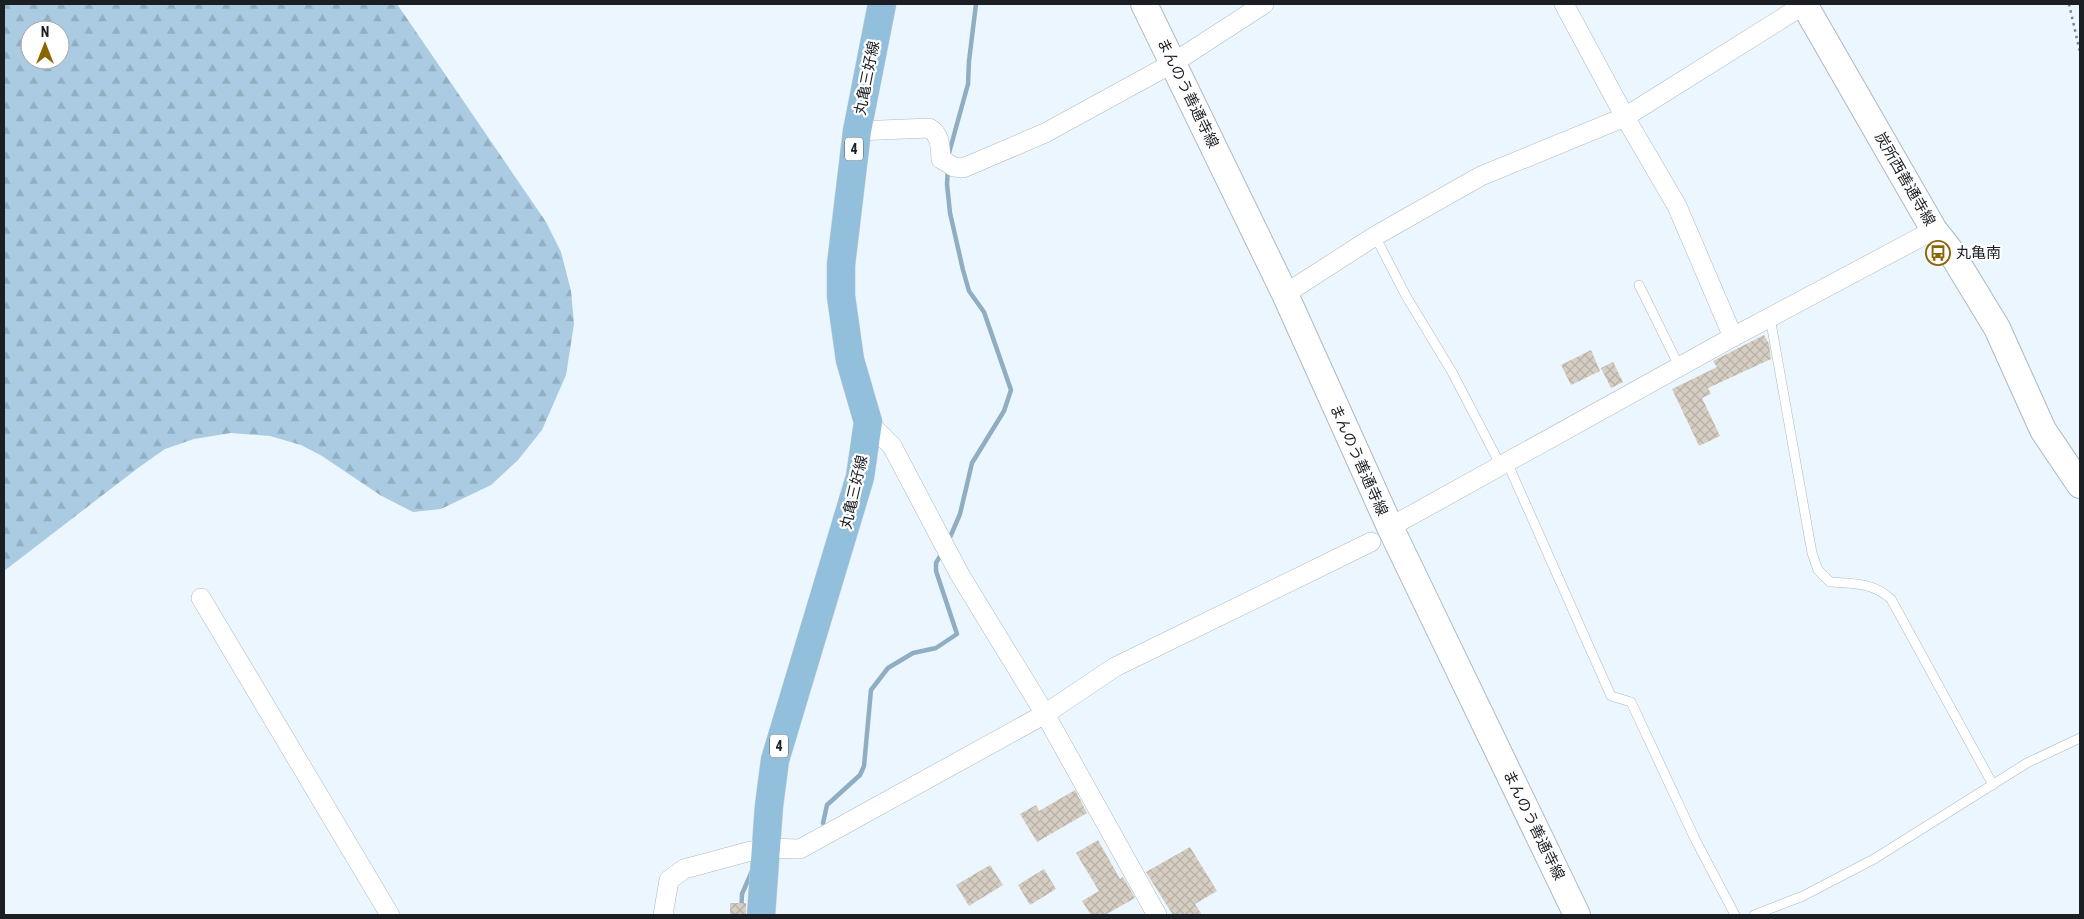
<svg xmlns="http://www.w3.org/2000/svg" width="2084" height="919" font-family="'Roboto Condensed','Noto Sans JP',sans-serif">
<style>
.forest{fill:url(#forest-firs);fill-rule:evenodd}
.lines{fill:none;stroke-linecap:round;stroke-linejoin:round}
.stream{stroke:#8faec4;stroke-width:4.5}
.building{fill:url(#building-cross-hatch)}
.lane-casing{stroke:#acb9c2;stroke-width:10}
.street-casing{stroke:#acb9c2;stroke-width:20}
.secondary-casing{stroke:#acb9c2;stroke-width:28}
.primary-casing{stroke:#d1d2d3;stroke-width:29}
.path{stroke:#7e858b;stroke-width:2.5;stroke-dasharray:2.5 4;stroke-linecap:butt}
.lane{stroke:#fff;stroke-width:9}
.street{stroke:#fff;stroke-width:19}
.secondary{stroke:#fff;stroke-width:26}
.primary{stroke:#92c0dc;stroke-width:28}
.labels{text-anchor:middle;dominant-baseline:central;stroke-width:4.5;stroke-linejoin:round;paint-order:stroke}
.shield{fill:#fff;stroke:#5f6265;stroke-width:1}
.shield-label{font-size:14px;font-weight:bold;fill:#1b1f23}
.street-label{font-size:15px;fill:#1b1f23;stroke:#fff}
.poi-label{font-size:15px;fill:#1b1f23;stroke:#fff;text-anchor:start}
</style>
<defs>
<pattern id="forest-firs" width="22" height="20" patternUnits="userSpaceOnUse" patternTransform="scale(1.25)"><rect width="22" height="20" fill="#aacbe1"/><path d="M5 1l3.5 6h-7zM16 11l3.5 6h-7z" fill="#92aec1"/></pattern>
<pattern id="building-cross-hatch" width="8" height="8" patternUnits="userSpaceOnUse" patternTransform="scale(1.25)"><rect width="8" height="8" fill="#d6cec2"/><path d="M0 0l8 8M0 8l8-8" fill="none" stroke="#b7b0a6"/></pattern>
</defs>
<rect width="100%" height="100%" fill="#ecf6fe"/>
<!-- forest -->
<path class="forest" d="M4,4h393l149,218 15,30 10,39 3,33 -8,51 -24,55 -24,30 -27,25 -50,24 -28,3 -33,-17 -58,-39 -21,-11 -31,-9 -39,-3 -37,6 -29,10 -27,19 -134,103zM30,30h30v30h-30z"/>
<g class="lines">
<!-- stream -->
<g class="stream">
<path d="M949,153l19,-69 1,-23 7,-57"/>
<path d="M948,168l-1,16 3,29 13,57 6,21 15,21 27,78 -7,21 -32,52 -12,51 -12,28"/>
<path d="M823,823l4,-18 33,-30 4,-9 7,-76 17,-22 25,-15 23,-5 21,-14 -21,-63v-8l6,-10"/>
<path d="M741,915l1,-21 10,-23"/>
</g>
</g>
<!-- building -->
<g class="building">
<path d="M1764,335l5,9 2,15 -63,29 3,6 -9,4 18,38 -21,10 -27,-57 45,-22 -4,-6z"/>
<path d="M1591,350l9,21 -29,14 -10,-20z"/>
<path d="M1613,362l10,20 -12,6 -10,-20z"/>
<path d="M1075,790l12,23 -50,29 -17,-28 16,-9 3,6z"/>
<path d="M1098,840l22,39 3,-2 12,21 -30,17h-14l-9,-14 17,-10 -23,-38z"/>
<path d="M1190,847l27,44 -22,13 7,11h-29l-27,-43z"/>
<path d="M990,865l13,20 -34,21 -13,-21z"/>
<path d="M1044,869l12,20 -26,16 -12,-20z"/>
<rect x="730" y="903" width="16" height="12"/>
</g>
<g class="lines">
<defs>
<g id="lane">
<path d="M1375,236l31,60 46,76 49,94"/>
<path d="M1639,285l40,81"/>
<path d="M1770,317l42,236 6,17 12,12c24,2 42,0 61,17l102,186"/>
<path d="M1507,462l104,234 20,6 64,137 40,76"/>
<path d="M1754,915l49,-19 71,-37 153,-96 53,-25"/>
</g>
<g id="street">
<path d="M1564,4l61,113 52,89 56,131"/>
<path d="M857,131l72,-3c12,7 11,18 12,31l13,8 9,1 82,-35 128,-70 91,-59"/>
<path d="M1285,294l90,-58 106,-60 144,-59 180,-113"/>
<path d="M868,422l24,24 68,129 85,139 112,201"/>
<path d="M1390,527l343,-190 201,-107"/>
<path d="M201,598l189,317"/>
<path d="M663,915l6,-35 15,-11 67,-18 15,-3 34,1 245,-135 70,-47 256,-125"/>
</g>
<g id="secondary">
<path d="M1144,4l141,290 105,233 187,388"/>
<path d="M1804,4l130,226 15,19 48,79 46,102 37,55"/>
</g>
<path id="primary" d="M761,915l8,-109 6,-46 85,-283 8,-55 -18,-62 -9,-64v-31l16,-134 25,-127"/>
</defs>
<!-- lane casing -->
<use href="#lane" class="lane-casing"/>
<!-- street casing -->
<use href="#street" class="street-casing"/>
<!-- secondary casing -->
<use href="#secondary" class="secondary-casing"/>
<!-- primary casing -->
<use href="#primary" class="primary-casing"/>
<!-- path -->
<path class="path" d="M2069,4l11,48"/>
<!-- lane -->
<use href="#lane" class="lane"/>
<!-- street -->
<use href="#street" class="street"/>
<!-- secondary -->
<use href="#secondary" class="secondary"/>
<!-- primary -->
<use href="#primary" class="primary"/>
</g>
<!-- icons -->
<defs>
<symbol id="bus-ring" viewBox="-11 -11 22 22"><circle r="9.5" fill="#fff" stroke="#8c6506" stroke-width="1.5"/><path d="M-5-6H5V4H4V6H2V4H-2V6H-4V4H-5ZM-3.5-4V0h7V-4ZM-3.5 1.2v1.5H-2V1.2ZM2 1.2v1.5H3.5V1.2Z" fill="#8c6506"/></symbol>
</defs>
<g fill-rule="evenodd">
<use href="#bus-ring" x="1924" y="239" width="28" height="28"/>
</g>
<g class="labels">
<!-- shield labels -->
<g class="shield">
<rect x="845" y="137.5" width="18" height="23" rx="4"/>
<rect x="770" y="734.5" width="18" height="23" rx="4"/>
</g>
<g class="shield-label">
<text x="854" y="149">4</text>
<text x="779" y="746">4</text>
</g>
<!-- street labels -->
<g class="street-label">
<text transform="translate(867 78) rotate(-79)">丸亀三好線</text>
<text transform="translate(1188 93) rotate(64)">まんのう善通寺線</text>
<text transform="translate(1905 179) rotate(60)">炭所西善通寺線</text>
<text transform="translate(1359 460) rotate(66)">まんのう善通寺線</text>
<text transform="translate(854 492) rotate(-77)">丸亀三好線</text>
<text transform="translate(1534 825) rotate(64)">まんのう善通寺線</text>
</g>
<!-- poi labels -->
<g class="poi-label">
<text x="1956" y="253">丸亀南</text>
</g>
</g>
<!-- border -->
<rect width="2084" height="919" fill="none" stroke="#1b1f23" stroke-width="10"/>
<!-- north arrow -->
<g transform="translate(45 45)"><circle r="24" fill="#ffffff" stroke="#a4a5a7"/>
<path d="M0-4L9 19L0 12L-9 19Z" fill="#8c6506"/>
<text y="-8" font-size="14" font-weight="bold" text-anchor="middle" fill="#1b1f23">N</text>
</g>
</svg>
